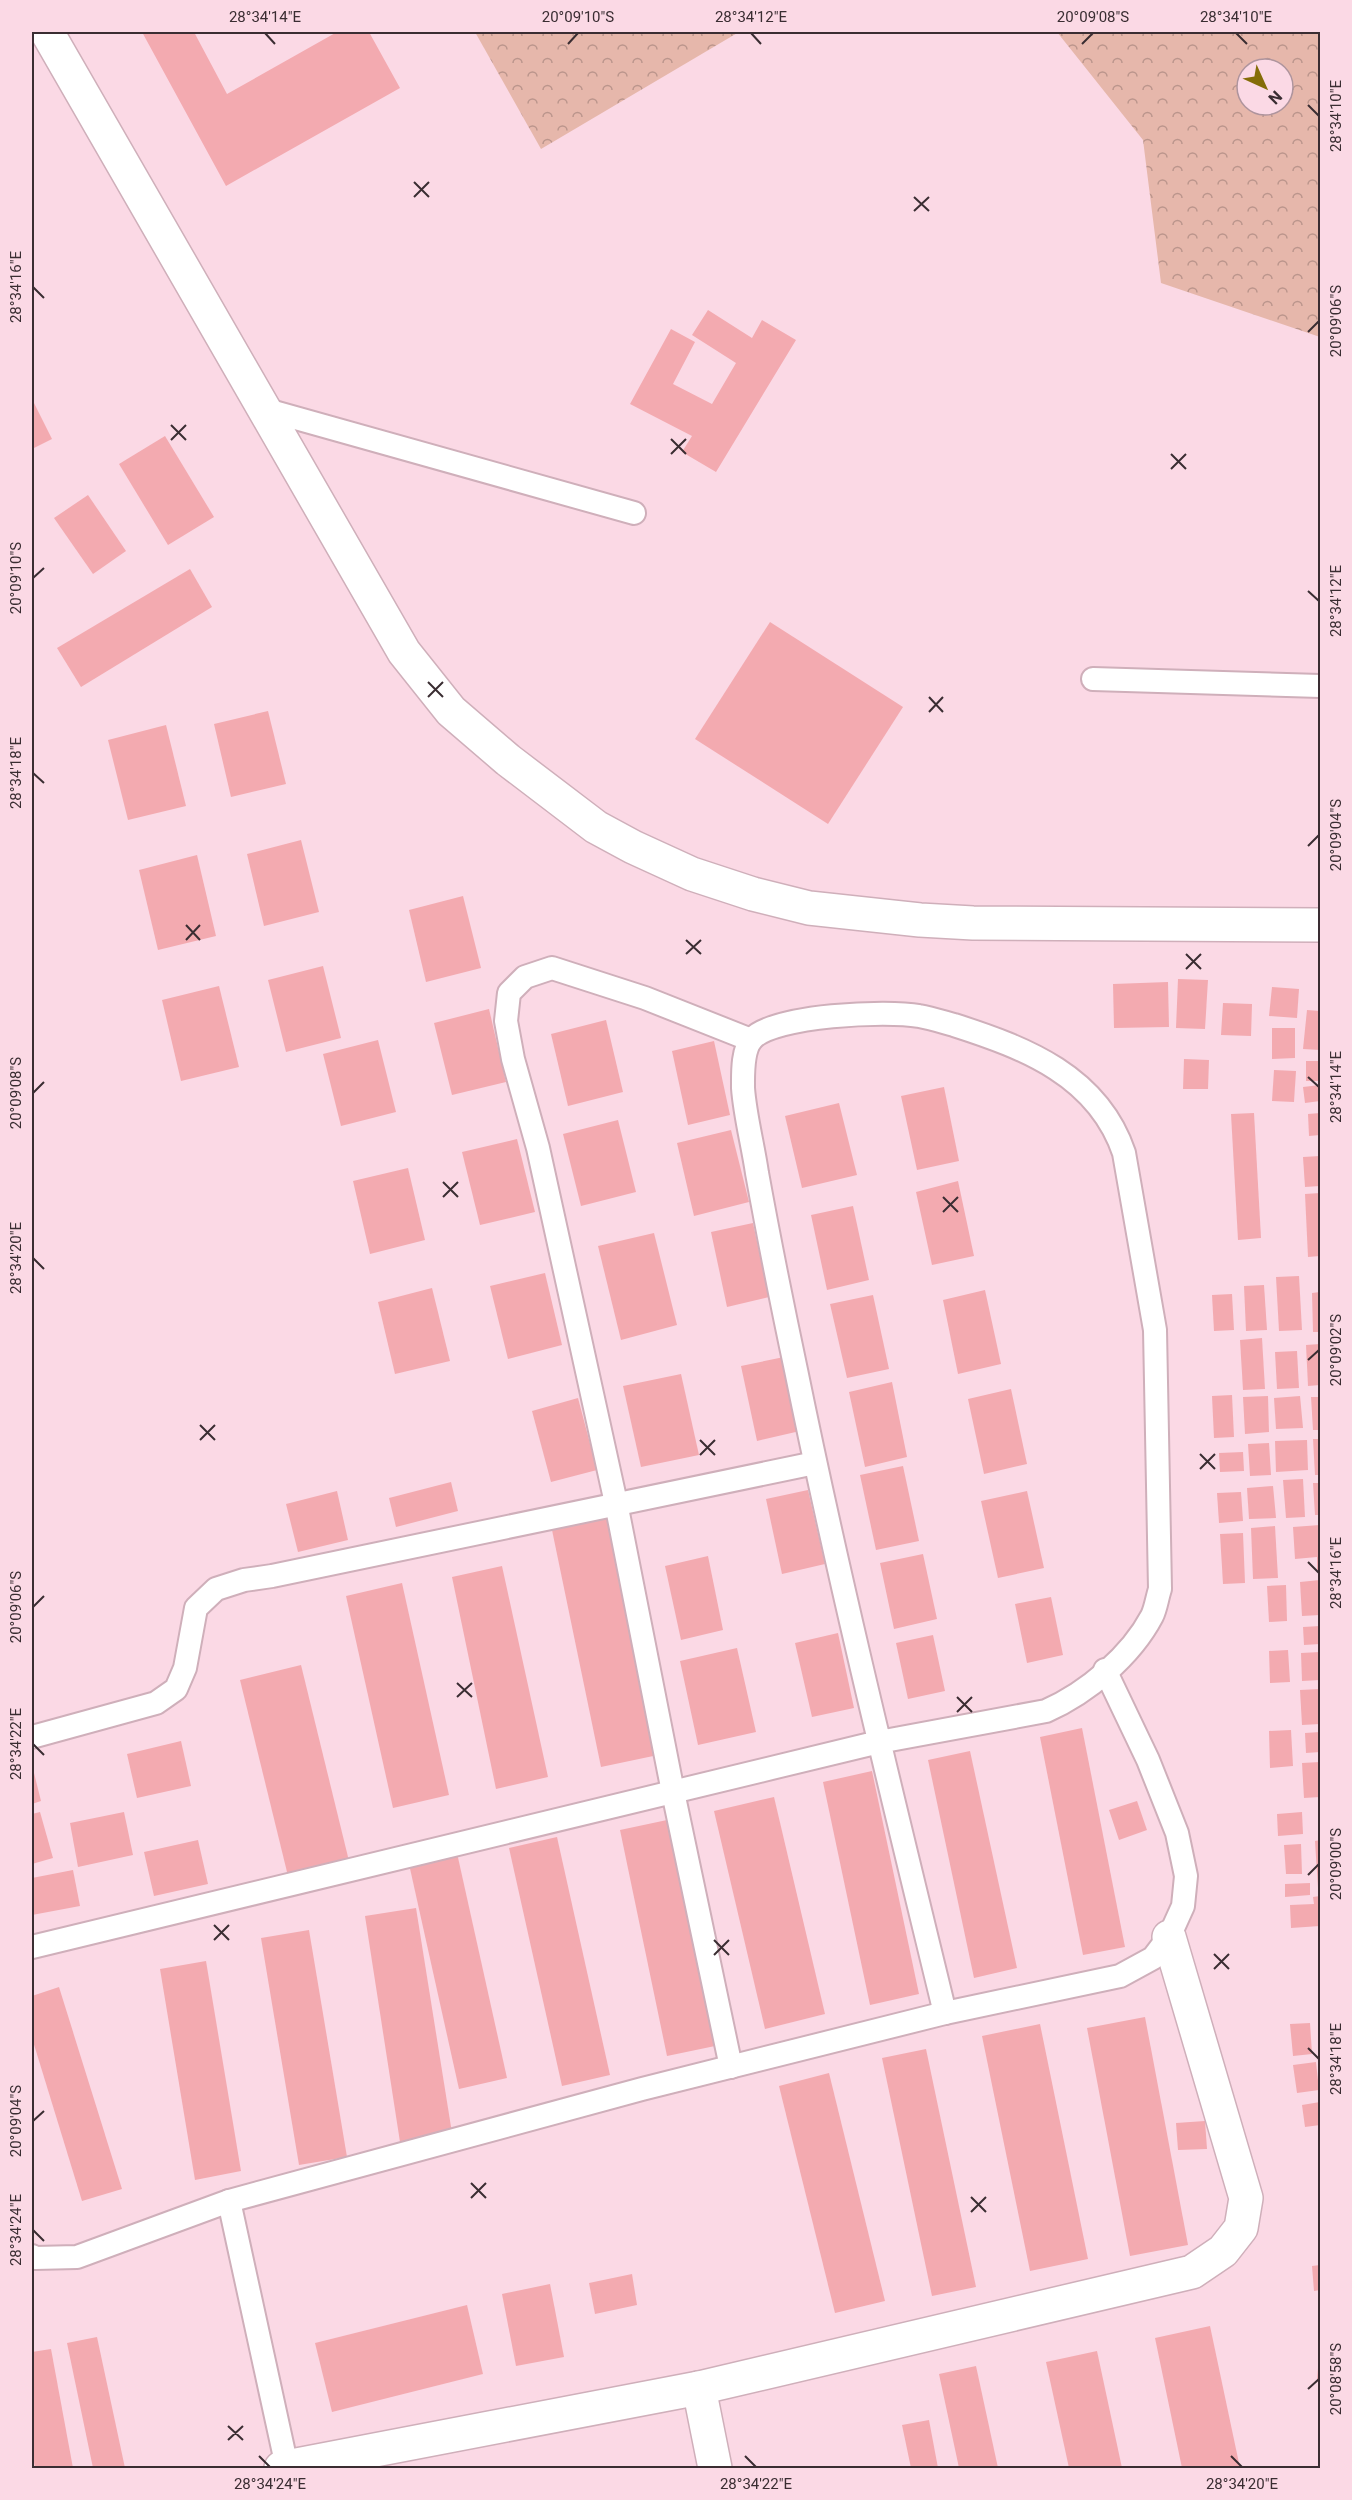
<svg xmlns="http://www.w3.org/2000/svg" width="1352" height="2500" font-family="Roboto,sans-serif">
<defs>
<pattern id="forest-crowns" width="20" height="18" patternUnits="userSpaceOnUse" patternTransform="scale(1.5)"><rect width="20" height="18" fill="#e6b7ab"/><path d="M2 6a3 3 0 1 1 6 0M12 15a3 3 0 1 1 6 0" fill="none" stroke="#bb958c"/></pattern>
</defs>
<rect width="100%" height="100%" fill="#fbd9e5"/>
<!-- forest -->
<g fill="url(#forest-crowns)" fill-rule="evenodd">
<path d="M475,32h264l-198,117z"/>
<path d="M1057,32h263v305l-159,-54 -18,-143zM1247,69h36v36h-36z"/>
</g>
<!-- building -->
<g fill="#f3aab0">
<path d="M142,32h52l33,62 110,-62h32l31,56 -174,98z"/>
<path d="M708,310l44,28 10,-18 34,20 -80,132 -34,-20 10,-16 -62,-32 41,-75 24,13 -22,42 39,20 24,-41 -44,-28z"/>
<path d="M32,399l20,40 -20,10z"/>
<path d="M165,436l49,81 -46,28 -49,-81z"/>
<path d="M88,495l38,56 -33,23 -39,-56z"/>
<path d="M190,569l22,38 -131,80 -24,-39z"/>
<path d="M770,622l133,85 -75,117 -133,-85z"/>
<path d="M268,711l18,73 -55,13 -17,-73z"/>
<path d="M166,725l20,81 -58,14 -20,-80z"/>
<path d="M301,840l18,72 -55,14 -17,-72z"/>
<path d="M197,855l19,81 -58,14 -19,-80z"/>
<path d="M463,896l18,72 -55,14 -17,-72z"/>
<path d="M323,966l18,72 -55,14 -18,-72z"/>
<path d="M1178,979l30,1 -3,49 -29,-1z"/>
<path d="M1168,982l1,45 -55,1 -1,-44z"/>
<path d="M219,986l20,81 -58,14 -19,-81z"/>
<path d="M1272,987l27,2 -2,29 -28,-2z"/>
<path d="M1223,1003l29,1 -1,32 -30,-1z"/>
<path d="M489,1009l17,73 -54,13 -18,-72z"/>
<path d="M1307,1010l13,1v39l-17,-1z"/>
<path d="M606,1020l17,72 -55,14 -17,-72z"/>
<path d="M1272,1028h23v30l-23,1z"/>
<path d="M378,1040l18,72 -55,14 -18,-72z"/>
<path d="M714,1041l16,74 -42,10 -16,-74z"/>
<path d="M1184,1059l25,1 -1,29h-25z"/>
<rect x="1306" y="1061" width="14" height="20"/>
<path d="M1274,1070l22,1 -2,31 -22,-1z"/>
<path d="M1320,1085v16l-15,2 -2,-16z"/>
<path d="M944,1087l15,74 -42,9 -16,-74z"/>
<path d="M839,1103l18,72 -55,13 -17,-72z"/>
<path d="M1254,1113l7,125 -23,2 -7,-126z"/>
<path d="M1320,1113v22l-11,1 -1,-22z"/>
<path d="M618,1120l18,72 -55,14 -18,-72z"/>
<path d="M731,1130l18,72 -55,14 -17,-73z"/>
<path d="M517,1139l18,73 -55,13 -18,-73z"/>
<path d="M1320,1156v30l-15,1 -2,-30z"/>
<path d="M408,1168l17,72 -55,14 -17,-73z"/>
<path d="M958,1181l16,75 -42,9 -16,-73z"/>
<path d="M1320,1193v63l-12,1 -3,-63z"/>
<path d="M853,1206l16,74 -42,10 -16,-75z"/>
<path d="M753,1223l16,74 -42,10 -16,-75z"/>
<path d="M654,1233l23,92 -56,15 -23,-94z"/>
<path d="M545,1273l17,72 -54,14 -18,-73z"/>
<path d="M1299,1276l3,54 -23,1 -3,-54z"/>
<path d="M1264,1285l3,45 -21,1 -2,-45z"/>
<path d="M432,1288l18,73 -55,13 -17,-72z"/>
<path d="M985,1290l16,74 -43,10 -15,-74z"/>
<path d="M1320,1292v40h-7l-1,-39z"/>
<path d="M1232,1294l2,36 -20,1 -2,-36z"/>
<path d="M873,1295l16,74 -42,9 -17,-74z"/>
<path d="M1262,1338l3,51 -22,1 -3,-50z"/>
<path d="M1320,1344v41l-12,1 -2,-41z"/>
<path d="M1297,1351l2,37 -22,1 -2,-37z"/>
<path d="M784,1357l16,74 -43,10 -16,-75z"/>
<path d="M681,1374l18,81 -58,12 -18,-81z"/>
<path d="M892,1382l15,75 -42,10 -16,-75z"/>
<path d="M1011,1389l16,75 -43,10 -16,-75z"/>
<path d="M1232,1395l2,42 -20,1 -2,-42z"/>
<path d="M1268,1396l1,36 -24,2 -2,-37z"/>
<path d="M1300,1396l3,32 -27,1 -2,-31z"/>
<path d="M1311,1397h9v33h-7z"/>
<path d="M578,1398l19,72 -46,12 -19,-71z"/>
<path d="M1313,1439h7v36h-5z"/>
<path d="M1307,1440l1,30 -32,2 -1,-31z"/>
<path d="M1269,1443l2,32 -21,1 -2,-32z"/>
<path d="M1243,1452l1,19 -24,1 -1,-19z"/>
<path d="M903,1466l16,75 -43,9 -16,-75z"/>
<path d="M1303,1479l2,38 -19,1 -3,-38z"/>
<path d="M451,1482l7,29 -62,16 -7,-29z"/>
<path d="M1313,1483h7v32h-5z"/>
<path d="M1273,1486l3,32 -27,1 -2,-31z"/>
<path d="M808,1490l17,74 -43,10 -16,-75z"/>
<path d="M337,1491l11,49 -50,12 -12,-48z"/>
<path d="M1027,1491l17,77 -46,10 -17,-77z"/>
<path d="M1241,1492l2,29 -24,2 -2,-30z"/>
<path d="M608,1518l50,237 -57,12 -49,-237z"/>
<path d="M1320,1525v45h-3v-13l-22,2 -2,-32z"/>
<path d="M1275,1526l3,52 -25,1 -2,-51z"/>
<path d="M1243,1533l2,50 -22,1 -3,-50z"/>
<path d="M923,1554l14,65 -43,10 -14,-66z"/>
<path d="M708,1556l15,74 -42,10 -16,-74z"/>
<path d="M502,1566l46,211 -52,12 -44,-212z"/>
<path d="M1320,1580v35l-18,1 -2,-34z"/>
<path d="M402,1583l47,212 -56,13 -47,-212z"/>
<path d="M1286,1585l1,36 -18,1 -2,-36z"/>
<path d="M1051,1597l12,58 -36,8 -12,-59z"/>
<path d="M1320,1626v18l-16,1 -1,-18z"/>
<path d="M838,1633l16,75 -42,9 -17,-74z"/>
<path d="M933,1635l12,56 -37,8 -12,-56z"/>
<path d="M737,1648l19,84 -58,13 -18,-84z"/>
<path d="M1288,1650l2,32 -20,1 -1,-32z"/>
<path d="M1320,1652v28l-18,1 -1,-28z"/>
<path d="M301,1665l48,196 -61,15 -48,-196z"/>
<path d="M1320,1689v35l-18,1 -2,-35z"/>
<path d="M1082,1728l43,219 -42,8 -43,-218z"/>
<path d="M1291,1730l2,36 -23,2 -1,-37z"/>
<path d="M1320,1732v20l-14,1 -1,-20z"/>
<path d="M181,1741l10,45 -54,12 -10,-44z"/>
<path d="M970,1751l47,217 -43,10 -46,-218z"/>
<path d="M1320,1762v35l-16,1 -2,-35z"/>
<path d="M32,1765l9,36 -9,3z"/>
<path d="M872,1771l47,223 -49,11 -47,-223z"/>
<path d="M774,1797l51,217 -60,15 -51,-218z"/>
<path d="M1137,1801l10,29 -28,10 -10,-30z"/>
<path d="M40,1812l13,46 -21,6v-50z"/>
<path d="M124,1812l9,43 -55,12 -8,-44z"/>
<path d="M1302,1812l1,22 -25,2 -1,-22z"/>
<path d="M667,1820l48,226 -48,10 -47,-226z"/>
<path d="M557,1837l53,238 -48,11 -53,-238z"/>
<path d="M198,1840l10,44 -54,12 -10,-44z"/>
<path d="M1320,1840v48h-2l-3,-47z"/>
<path d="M1301,1844l1,30h-16l-2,-29z"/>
<path d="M457,1853l50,225 -48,11 -50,-225z"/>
<path d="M73,1870l7,36 -48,9v-37z"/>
<path d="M1310,1883v12l-25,2v-13z"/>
<path d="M1320,1896v30l-29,2 -1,-23 24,-1 -1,-7z"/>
<path d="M416,1908l36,225 -52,9 -35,-226z"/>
<path d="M309,1930l38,227 -48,8 -38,-227z"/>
<path d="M206,1961l35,210 -46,9 -35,-211z"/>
<path d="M59,1987l63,202 -40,12 -50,-163v-42z"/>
<path d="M1145,2017l43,228 -58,11 -43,-228z"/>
<path d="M1310,2023l2,31 -19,2 -3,-32z"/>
<path d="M1040,2024l48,235 -58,12 -48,-235z"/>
<path d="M926,2049l50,238 -44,9 -50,-238z"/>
<path d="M1316,2062l3,28 -22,3 -4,-28z"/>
<path d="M829,2073l56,228 -50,12 -56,-227z"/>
<path d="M1320,2102v23l-15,2 -3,-22z"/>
<path d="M1205,2121l2,28 -29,1 -2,-27z"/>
<path d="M1320,2265v25l-6,1 -2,-25z"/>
<path d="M632,2274l5,31 -42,9 -6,-31z"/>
<path d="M550,2284l14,73 -48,9 -14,-72z"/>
<path d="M467,2305l16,69 -151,38 -17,-69z"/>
<path d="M1210,2326l30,142h-58l-27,-130z"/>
<path d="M97,2337l28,131h-32l-26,-125z"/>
<path d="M51,2349l22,119h-38l-3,-17v-99z"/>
<path d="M1097,2351l25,117h-53l-23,-106z"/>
<path d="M1319,2355h1v26h-3z"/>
<path d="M976,2366l22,102h-39l-20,-94z"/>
<path d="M929,2420l9,48h-27l-9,-43z"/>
</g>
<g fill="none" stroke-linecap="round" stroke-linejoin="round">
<!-- service casing -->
<g stroke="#cfafba" stroke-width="26">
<g id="service">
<path d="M267,410l367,103"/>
<path d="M1093,679l227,7"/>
<path d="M32,1737l124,-34 20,-14 9,-21 11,-60 20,-19 28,-9 28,-4 543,-113"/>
<path d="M32,1947l847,-205 167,-31c41,-18 85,-55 106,-95 4,-8 5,-18 8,-27l-5,-259 -31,-177c-26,-77 -98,-105 -170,-128 -11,-3 -23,-7 -35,-9 -31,-6 -145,-1 -167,23 -10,11 -9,35 -9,49 2,28 10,57 14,85 12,66 25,131 39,197 44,216 97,429 149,643"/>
<path d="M731,2067l-58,-275 -57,-289 -78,-355 -25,-89 -7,-38 3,-28 16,-16 27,-9 93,30 106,42"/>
<path d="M229,2201l58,266"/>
<path d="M32,2256l3,2 42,-1 152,-56 413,-112 303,-76 175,-37 33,-18 16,-21 14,-31 3,-30 -9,-43 -29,-73 -43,-90"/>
</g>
</g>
<!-- minor casing -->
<g stroke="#cfafba" stroke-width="36">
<g id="minor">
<path d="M47,32l357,620 47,59 57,49 88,67 37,20 59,27 61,20 56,14 111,12 53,3 347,2"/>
<path d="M699,2388l16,80"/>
<path d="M281,2468l418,-80 493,-116 31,-21 18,-23 5,-30 -77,-261"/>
</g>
</g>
<!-- service -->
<use href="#service" stroke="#fff" stroke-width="22"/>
<!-- minor -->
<use href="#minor" stroke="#fff" stroke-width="33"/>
</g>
<!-- ticks -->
<path fill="none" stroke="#3a2d32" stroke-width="2" d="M265,33l10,11M751,33l10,11M1236,33l11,11M568,44l10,-11M1082,44l11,-11M1308,105l11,11M414,182l15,15M414,197l15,-15M914,197l15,14M914,211l15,-14M33,287l11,11M1308,332l11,-11M171,425l15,15M671,439l15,15M171,440l15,-15M671,454l15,-15M1171,454l15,15M1171,469l15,-15M33,578l11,-10M1308,591l11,10M428,682l15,15M428,697l15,-15M929,697l14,15M929,712l14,-15M33,773l11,10M1308,846l11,-11M186,925l14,15M186,940l14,-15M686,940l15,14M686,954l15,-14M1186,954l15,15M1186,969l15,-15M1308,1077l11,10M33,1093l11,-11M443,1182l15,15M443,1197l15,-15M943,1197l15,15M943,1212l15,-15M33,1258l11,11M1308,1360l11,-10M200,1425l15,15M200,1440l15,-15M700,1440l15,15M1200,1454l15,15M700,1455l15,-15M1200,1469l15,-15M1308,1562l11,11M33,1607l11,-11M457,1683l15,14M457,1697l15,-14M957,1697l15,15M957,1712l15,-15M33,1744l11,11M1308,1875l11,-11M214,1925l15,15M214,1940l15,-15M714,1940l15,15M1214,1954l15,15M714,1955l15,-15M1214,1969l15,-15M1308,2048l11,11M33,2121l11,-10M471,2183l15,15M971,2197l15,15M471,2198l15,-15M971,2212l15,-15M33,2230l11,11M1308,2389l11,-10M228,2426l15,14M228,2440l15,-14M259,2456l11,11M745,2456l11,11M1231,2456l11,11"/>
<!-- border -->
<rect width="1352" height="2500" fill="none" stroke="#fbd9e5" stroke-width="66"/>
<!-- north arrow -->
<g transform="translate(1265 87) rotate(135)"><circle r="28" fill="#fbd9e5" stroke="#ae949d" stroke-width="1.5"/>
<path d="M0-4.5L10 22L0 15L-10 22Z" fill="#846c07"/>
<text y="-9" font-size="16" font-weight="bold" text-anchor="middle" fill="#3a2d32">N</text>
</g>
<rect x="33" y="33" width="1286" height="2434" fill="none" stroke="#3a2d32" stroke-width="2"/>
<g font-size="15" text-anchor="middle" fill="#3a2d32">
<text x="265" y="22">28°34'14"E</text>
<text x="578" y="22">20°09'10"S</text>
<text x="751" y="22">28°34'12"E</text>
<text x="1093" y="22">20°09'08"S</text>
<text x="1236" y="22">28°34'10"E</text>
<text transform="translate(1336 116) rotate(-90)" y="5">28°34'10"E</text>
<text transform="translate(16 287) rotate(-90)" y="5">28°34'16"E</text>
<text transform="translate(1336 321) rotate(-90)" y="5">20°09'06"S</text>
<text transform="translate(16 578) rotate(-90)" y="5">20°09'10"S</text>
<text transform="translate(1336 601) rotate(-90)" y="5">28°34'12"E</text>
<text transform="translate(16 773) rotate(-90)" y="5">28°34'18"E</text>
<text transform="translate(1336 835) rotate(-90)" y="5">20°09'04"S</text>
<text transform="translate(1336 1087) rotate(-90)" y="5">28°34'14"E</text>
<text transform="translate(16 1093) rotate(-90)" y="5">20°09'08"S</text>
<text transform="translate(16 1258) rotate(-90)" y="5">28°34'20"E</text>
<text transform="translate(1336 1350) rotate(-90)" y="5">20°09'02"S</text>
<text transform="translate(1336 1573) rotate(-90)" y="5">28°34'16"E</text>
<text transform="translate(16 1607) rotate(-90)" y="5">20°09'06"S</text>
<text transform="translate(16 1744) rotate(-90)" y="5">28°34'22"E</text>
<text transform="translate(1336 1864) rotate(-90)" y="5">20°09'00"S</text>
<text transform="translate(1336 2059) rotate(-90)" y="5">28°34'18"E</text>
<text transform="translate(16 2121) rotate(-90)" y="5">20°09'04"S</text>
<text transform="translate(16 2230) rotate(-90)" y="5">28°34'24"E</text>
<text transform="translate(1336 2379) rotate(-90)" y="5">20°08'58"S</text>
<text x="270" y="2489">28°34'24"E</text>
<text x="756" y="2489">28°34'22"E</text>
<text x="1242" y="2489">28°34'20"E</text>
</g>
</svg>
